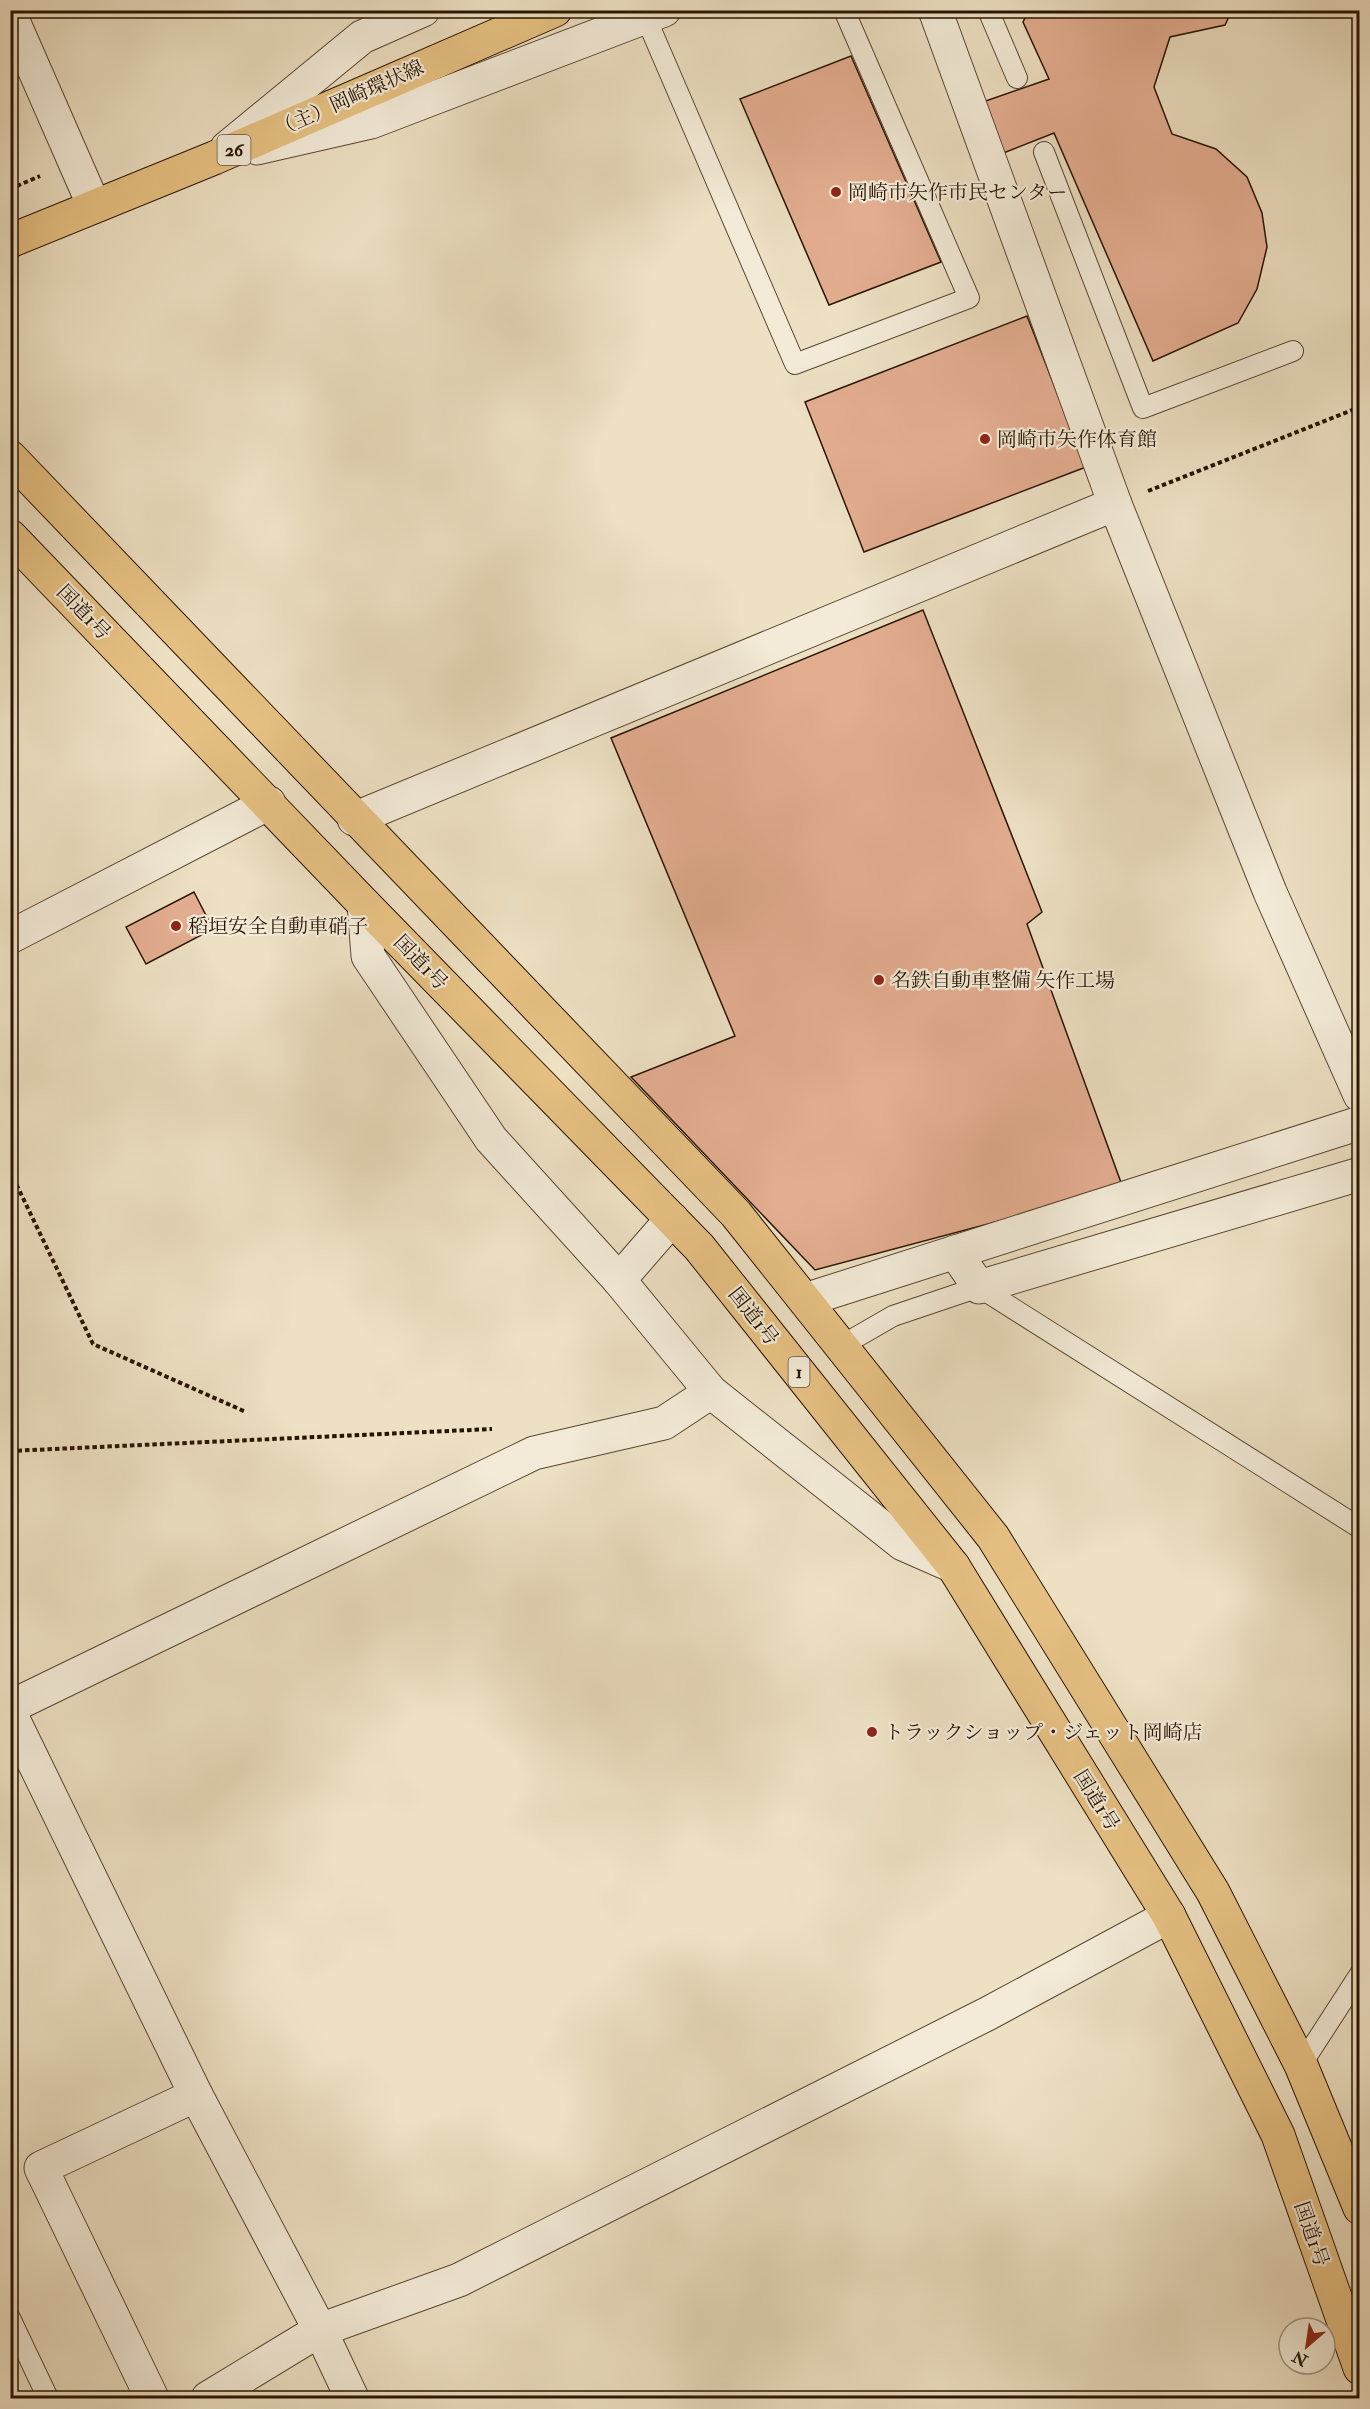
<svg xmlns="http://www.w3.org/2000/svg" width="1370" height="2409" font-family="'IM FELL Double Pica','Noto Serif JP',serif">
<rect width="100%" height="100%" fill="#ede0c3"/>
<filter id="stains"><feTurbulence type="fractalNoise" baseFrequency=".00333" numOctaves="4"/><feColorMatrix values="0 0 0 0 .2 0 0 0 0 .09 0 0 0 0 .02 0 0 0 .5 -.17"/></filter>
<radialGradient id="worn" r=".72"><stop offset=".6" stop-color="#630" stop-opacity="0"/><stop offset="1" stop-color="#630" stop-opacity=".3"/></radialGradient>
<!-- building -->
<g fill="#e3ad90" stroke="#291402" stroke-width="1.5">
<path d="M1029,10h203l-7,15 -55,12 -16,50 18,47 44,15 31,28 15,36 5,34 -10,42 -19,34 -85,38 -99,-228 -53,21 -21,-51 69,-24 -26,-57z"/>
<path d="M851,56l90,206 -112,43 -89,-206z"/>
<path d="M1027,316l59,151 -222,85 -59,-150z"/>
<path d="M923,610l119,302 -15,12 96,264 -308,82 -184,-193 104,-41 -124,-298z"/>
<path d="M194,892l19,37 -67,35 -20,-37z"/>
</g>
<g fill="none" stroke-linecap="round" stroke-linejoin="round">
<!-- service casing -->
<g stroke="#5a4732" stroke-width="22">
<g id="service">
<path d="M988,10l29,68"/>
<path d="M646,18l149,346 174,-66 -125,-288"/>
<path d="M1044,152l99,256 150,-57"/>
<path d="M841,1346l52,-30 86,-29 381,241"/>
<path d="M1301,2065l59,-91"/>
<path d="M10,2318l38,80"/>
</g>
</g>
<!-- minor casing -->
<g stroke="#5a4732" stroke-width="35">
<g id="minor">
<path d="M935,10l180,494 155,388 90,203"/>
<path d="M10,14l84,192"/>
<path d="M227,148l135,-111 61,-27"/>
<path d="M257,148l114,-26 293,-112"/>
<path d="M354,819l761,-315"/>
<path d="M364,904l4,52 123,183 128,141 92,112 192,152 50,22"/>
<path d="M10,937l259,-134"/>
<path d="M955,1252l24,35 381,-113"/>
<path d="M619,1280l53,-61"/>
<path d="M805,1300l555,-177"/>
<path d="M10,1707l524,-254 130,-30 47,-31"/>
<path d="M10,1713l186,382 124,235 32,68"/>
<path d="M152,2398l-111,-230 155,-73"/>
<path d="M208,2398l112,-68 139,-50 528,-266 182,-98"/>
</g>
</g>
<!-- primary casing -->
<g stroke="#291402" stroke-width="35">
<path id="primary" d="M10,241l204,-83 341,-148"/>
</g>
<!-- trunk casing -->
<g stroke="#291402" stroke-width="35">
<g id="trunk">
<path d="M10,457l726,757 257,323 220,355 88,173 59,143"/>
<path d="M10,536l354,368 335,343 254,319 216,350 109,219 82,233"/>
</g>
</g>
<!-- path -->
<g stroke="#291402" stroke-width="4" stroke-dasharray="4.5 3" stroke-linecap="butt">
<path d="M10,189l30,-13"/>
<path d="M1148,491l212,-84"/>
<path d="M10,1171l83,173 153,68"/>
<path d="M10,1451l482,-22"/>
</g>
<!-- service -->
<use href="#service" stroke="#f3ebd8" stroke-width="20"/>
<!-- minor -->
<use href="#minor" stroke="#f3ebd8" stroke-width="33"/>
<!-- primary -->
<use href="#primary" stroke="#e6c082" stroke-width="33"/>
<!-- trunk -->
<use href="#trunk" stroke="#e6c082" stroke-width="33"/>
</g>
<!-- markers -->
<g fill="#8f2418" stroke="#f3ebd8" stroke-width="2">
<circle cx="836" cy="192" r="6"/>
<circle cx="985" cy="439" r="6"/>
<circle cx="176" cy="926" r="6"/>
<circle cx="879" cy="980" r="6"/>
<circle cx="872" cy="1732" r="6"/>
</g>
<g text-anchor="middle" stroke-width="4.5" stroke-linejoin="round" paint-order="stroke">
<!-- shield labels -->
<g fill="#f3ebd8" stroke="#665442" stroke-width="1.5">
<rect x="217.5" y="135" width="33" height="30" rx="4.5"/>
<rect x="788.5" y="1357" width="21" height="30" rx="4.5"/>
</g>
<g font-size="18" font-weight="bold" fill="#291402">
<text x="234" y="156">26</text>
<text x="799" y="1378">1</text>
</g>
<!-- street labels -->
<g font-size="20" fill="#291402" stroke="#f3ebd8">
<text transform="translate(349 98) rotate(-24)" y="7">（主）岡崎環状線</text>
<text transform="translate(84 612) rotate(46)" y="7">国道1号</text>
<text transform="translate(421 962) rotate(46)" y="7">国道1号</text>
<text transform="translate(754 1316) rotate(52)" y="7">国道1号</text>
<text transform="translate(1097 1800) rotate(58)" y="7">国道1号</text>
<text transform="translate(1312 2234) rotate(71)" y="7">国道1号</text>
</g>
<!-- poi labels -->
<g font-size="20" fill="#291402" stroke="#f3ebd8" text-anchor="start">
<text x="848" y="199">岡崎市矢作市民センター</text>
<text x="997" y="446">岡崎市矢作体育館</text>
<text x="188" y="933">稻垣安全自動車硝子</text>
<text x="891" y="987">名鉄自動車整備 矢作工場</text>
<text x="884" y="1739">トラックショップ・ジェット岡崎店</text>
</g>
</g>
<!-- margin -->
<rect width="1370" height="2409" fill="none" stroke="#ede0c3" stroke-width="36"/>
<rect x="12" y="12" width="1346" height="2385" fill="none" stroke="#291402" stroke-width="3"/>
<rect x="18" y="18" width="1334" height="2373" fill="none" stroke="#291402" stroke-width="1.5"/>
<!-- north arrow -->
<g transform="translate(1307 2346) rotate(209)"><circle r="28" fill="#f3ebd8" stroke="#a29582" stroke-width="1.5"/>
<path d="M0-4.5L10 22L0 15L-10 22Z" fill="#8f2418"/>
<text y="-9" font-size="16" font-weight="bold" text-anchor="middle" fill="#291402">N</text>
</g>
<rect width="100%" height="100%" filter="url(#stains)"/>
<rect width="100%" height="100%" fill="url(#worn)"/>
</svg>
